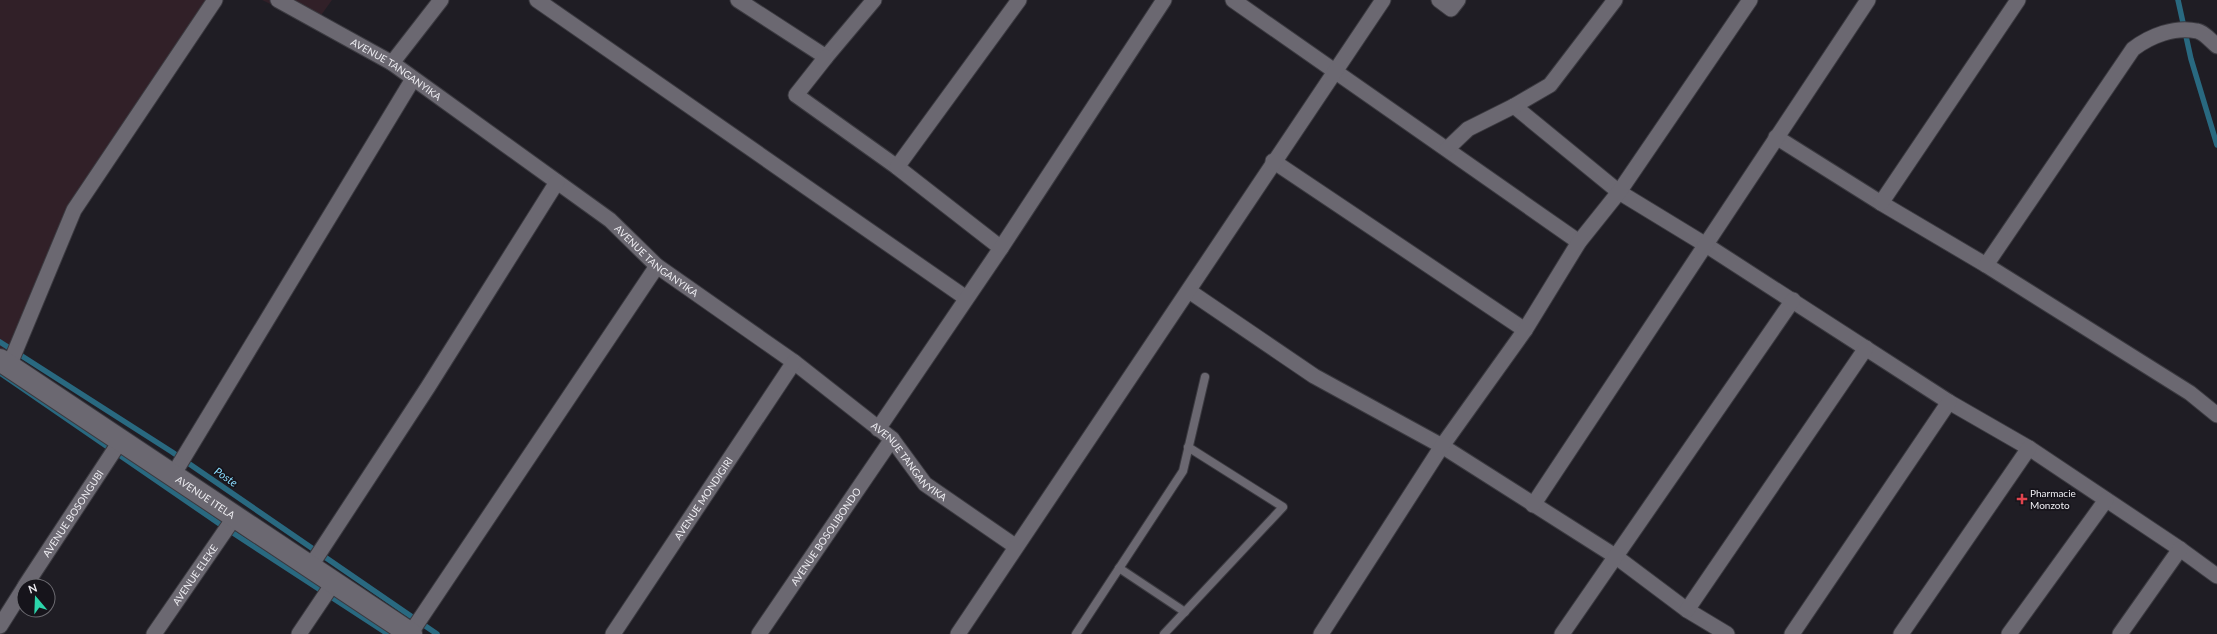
<svg xmlns="http://www.w3.org/2000/svg" width="2217" height="634" font-family="Lato,sans-serif">
<rect width="100%" height="100%" fill="#1f1d24"/>
<!-- commercial -->
<g fill="#312028">
<path d="M0,0h218l-142,213 -76,164z"/>
<path d="M262,0h70l-18,25z"/>
</g>
<g fill="none" stroke-linecap="round" stroke-linejoin="round">
<!-- stream -->
<g stroke="#296980" stroke-width="5.5">
<path d="M2178,0l13,59 26,86"/>
<path d="M0,342l172,110 265,182"/>
<path d="M0,373l227,156 161,105"/>
</g>
<!-- lane casing -->
<g stroke="#3b3a40" stroke-width="10">
<g id="lane">
<path d="M1119,568l66,44"/>
<path d="M1076,634l107,-163 22,-94"/>
<path d="M1164,634l119,-127 -95,-60"/>
</g>
</g>
<!-- street casing -->
<g stroke="#3b3a40" stroke-width="17">
<g id="street">
<path id="s1" d="M278,0l114,63 218,157 47,46 137,96 98,77 33,45 90,62"/>
<path d="M537,0l429,298"/>
<path d="M738,0l88,57 48,-57"/>
<path d="M1233,0l346,242"/>
<path d="M1439,0l12,9 7,-9"/>
<path d="M826,57l-30,38 101,72 104,81"/>
<path d="M392,63l49,-63"/>
<path d="M1514,106l105,86 87,53 243,157 80,46 151,101 37,27"/>
<path d="M1776,137l105,66 105,62 204,128 27,22"/>
<path d="M1447,149l21,-20 46,-23 36,-21 65,-85"/>
<path d="M1273,161l252,169"/>
<path d="M897,167l122,-167"/>
<path d="M1881,203l137,-203"/>
<path d="M1986,265l147,-216c17,-13 42,-23 64,-18 7,1 15,11 20,15"/>
<path d="M1189,291l125,85 128,70 173,110 72,54 40,24"/>
<path d="M9,366l65,-156 141,-210"/>
<path d="M878,429l123,-181 163,-248"/>
<path d="M173,475l240,-396"/>
<path d="M1533,505l335,-505"/>
<path d="M310,567l118,-180 129,-205"/>
<path id="s2" d="M25,586l96,-146"/>
<path d="M1687,610l179,-262"/>
<path d="M0,626l24,-38"/>
<path id="s3" d="M154,634l82,-119"/>
<path d="M299,634l35,-52"/>
<path d="M410,634l247,-368"/>
<path id="s4" d="M613,634l181,-272"/>
<path id="s5" d="M759,634l133,-195"/>
<path d="M958,634l425,-634"/>
<path d="M1321,634l121,-188 83,-116 54,-88 40,-50 131,-192"/>
<path d="M1562,634l231,-334"/>
<path d="M1792,634l157,-232"/>
<path d="M1901,634l128,-186"/>
<path d="M2009,634l97,-134"/>
<path d="M2120,634l60,-85"/>
</g>
</g>
<!-- secondary casing -->
<g stroke="#3b3a40" stroke-width="24">
<g id="secondary">
<path id="s6" d="M0,360l411,274"/>
</g>
</g>
<!-- lane -->
<use href="#lane" stroke="#6b6871" stroke-width="8"/>
<!-- street -->
<use href="#street" stroke="#6b6871" stroke-width="15"/>
<!-- secondary -->
<use href="#secondary" stroke="#6b6871" stroke-width="22"/>
</g>
<!-- markers -->
<path fill="#e0444e" stroke="#16141b" stroke-width="1.5" d="M2020 493h4v4h4v4h-4v4h-4v-4h-4v-4h4z"/>
<g text-anchor="middle" stroke-width="3.5" stroke-linejoin="round" paint-order="stroke">
<!-- street labels -->
<g font-size="10" fill="#eeedf2" stroke="#16141b">
<text dy="4" stroke="none"><textPath href="#s1" startOffset="137">AVENUE TANGANYIKA</textPath></text>
<text dy="4" stroke="none"><textPath href="#s1" startOffset="461">AVENUE TANGANYIKA</textPath></text>
<text dy="4" stroke="none"><textPath href="#s1" startOffset="785">AVENUE TANGANYIKA</textPath></text>
<text dy="4" stroke="none"><textPath href="#s6" startOffset="247">AVENUE ITELA</textPath></text>
<text dy="4" stroke="none"><textPath href="#s4" startOffset="163">AVENUE MONDIGIRI</textPath></text>
<text dy="4" stroke="none"><textPath href="#s2" startOffset="87">AVENUE BOSONGUBI</textPath></text>
<text dy="4" stroke="none"><textPath href="#s5" startOffset="118">AVENUE BOSOLIBONDO</textPath></text>
<text dy="4" stroke="none"><textPath href="#s3" startOffset="72">AVENUE ELEKE</textPath></text>
</g>
<!-- poi labels -->
<g font-size="10" fill="#eeedf2" stroke="#16141b" text-anchor="start">
<text x="2030" y="497">Pharmacie<tspan x="2030" dy="12">Monzoto</tspan></text>
</g>
<!-- water labels -->
<g font-size="11" font-style="italic" fill="#8bddff" stroke="#16141b">
<text transform="translate(226 477) rotate(34)" y="4">Poste</text>
</g>
</g>
<!-- north arrow -->
<g transform="translate(36 598) rotate(341)"><circle r="19" fill="#16141b" stroke="#6c6b71"/>
<path d="M0-3L7 15L0 10L-7 15Z" fill="#2cd5ab"/>
<text y="-6" font-size="11" font-weight="bold" text-anchor="middle" fill="#eeedf2">N</text>
</g>
</svg>
